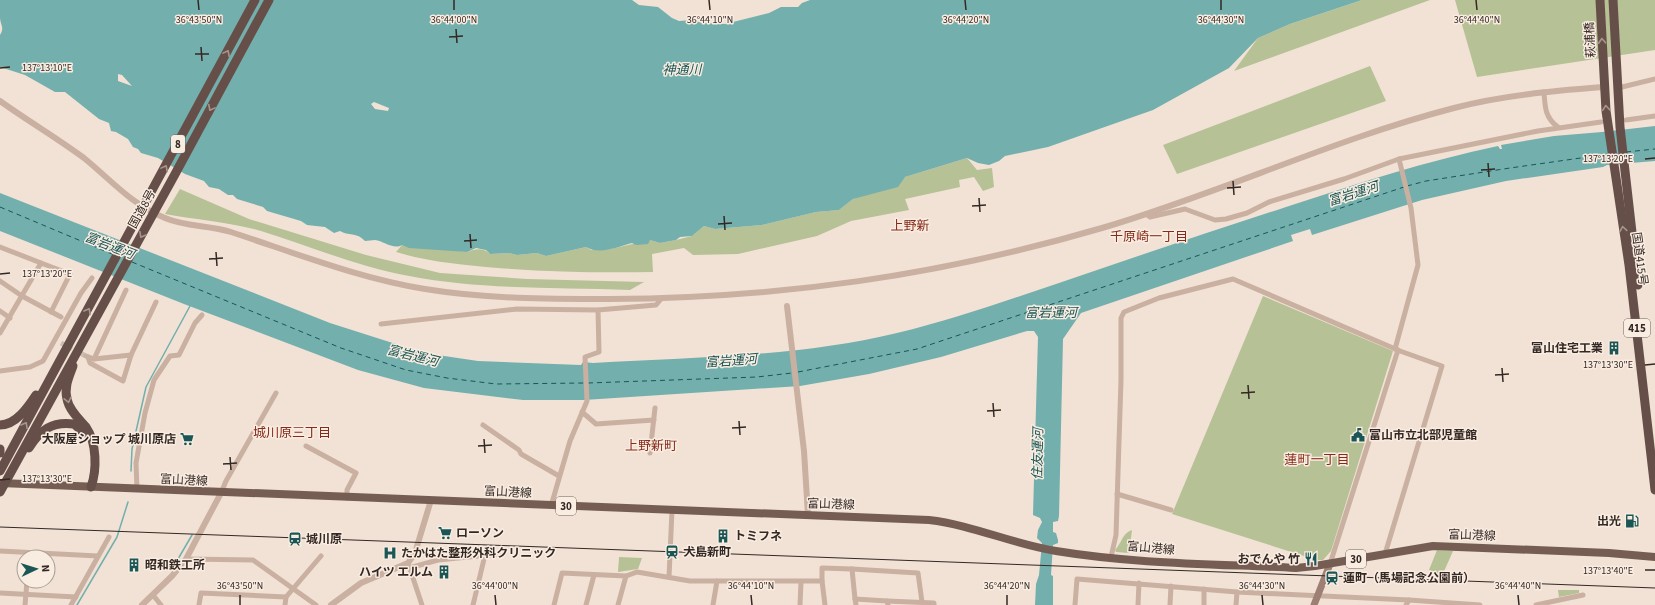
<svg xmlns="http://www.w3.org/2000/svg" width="1655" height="605" font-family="'Source Sans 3','Noto Sans JP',sans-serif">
<rect width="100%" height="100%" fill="#f1e2d5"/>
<!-- green -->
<g fill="#b6c195">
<path d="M1362,0h68l-196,71 24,-33 32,-14z"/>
<path d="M1455,0h200v50l-178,27z"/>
<path d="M1370,66l16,35 -209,73 -14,-29z"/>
<path d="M967,158l10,12 15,-2 2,19 -11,4 -9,-14 -15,3 1,7 -55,12 4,11 -58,11 -34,15 -79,18 -45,1 -9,-7 -32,6 1,18c-52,1 -103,0 -155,-4 -35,-3 -69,-6 -102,-16l6,-7 65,7c8,-3 16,-5 23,2l19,-1 8,2 20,-2 9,3 40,-9 5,3h15l44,-10 10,3 16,-3 16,-4 12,-10 11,3 47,-4 54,-13 23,-2 14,-11 52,-22z"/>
<path d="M180,189l69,30 117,36 74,18 87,6 117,3 -14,8c-74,-3 -149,0 -221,-14 -51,-9 -99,-30 -148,-45 -31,-9 -64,-11 -96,-17z"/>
<path d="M1263,296l130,55 -62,200 -8,9h-9l-1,-3 -9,-1 -132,-42z"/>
<path d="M1132,530l-3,23 -13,-1 -1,-2c7,-7 7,-17 17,-20z"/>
<path d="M1437,550l16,1 -11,25 -13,-6z"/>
<path d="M619,557l23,1 -4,11 -20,3z"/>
<path d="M1558,590h21v3l-20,4z"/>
</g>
<!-- water -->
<g fill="#73afad" fill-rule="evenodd">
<path d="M0,0h632l7,5 19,2 14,11 7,3 14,-1 9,3 23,1 44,-11 12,-6h17l4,-4 8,-3h552l-72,24 -32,14 -29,30 -76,42 -105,37 -43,9 -6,5 -10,4 -11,-2 -11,-5 -62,19 -7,10 -45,12 -14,11 -23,2 -54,13 -47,4 -11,-3 -12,10 -12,1 -4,3 -16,3 -10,-3 -2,4 -12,1 -4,-2c-14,4 -33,12 -46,4l-40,9 -9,-3 -20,2 -8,-2 -19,1 -4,-4 -10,-2 -9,4 -58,-4 -7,-3c-9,5 -18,-4 -27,-5 -3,0 -7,1 -10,1 -8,-9 -17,-5 -25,-10l-6,2 -9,-6 -18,-2 -6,-4 -34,-10 -4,-4 -26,-8 -4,-4h-5l-9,-6 -10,-2 -5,-6 -19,-7 -27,-16 -17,-5 -3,-4 -5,-2 -5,-8 -12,-7 -5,-1 -2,-8 -10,-4 -34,-27h-10l-30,-17 -25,-8v-32c5,-8 0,-10 0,-18 0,-6 0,-11 0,-17zM118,74l4,1 10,11 -14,-5zM374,102l15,6 -1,3 -13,-2 -4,-5z"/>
<path d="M1655,126v35l-48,4 -4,2 -97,14 -84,19 -110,35 -2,-6 -19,6 2,6 -212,72 -18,26 -4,177 -1,5 -5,1v10l3,1 2,7v3l-5,2 -2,30 2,1v29h-18l1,-21 3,-9 3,-32 -5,-5 1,-8 4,-8 -2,-4 -7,-3 5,-178 -4,-6h-7l-86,26 -72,17 -69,12 -216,14h-61l-99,-12 -66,-18 -174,-66 -184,-73v-38l330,130 94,30 54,8 103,4 2,-3 10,1c102,-6 205,-6 304,-30 55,-13 108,-32 162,-50 75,-26 151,-51 227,-76 70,-23 140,-46 212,-61l2,3h2l-1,-4 53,-9 48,-4z"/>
</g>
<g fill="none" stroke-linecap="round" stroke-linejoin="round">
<!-- stream -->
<g stroke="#73afad" stroke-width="1.5">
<path d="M131,471l1,-22 14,-62 44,-81"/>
<path d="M178,559l14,-24"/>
<path d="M77,605l40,-68 11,-35"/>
</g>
<!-- ferry -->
<g stroke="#195655" stroke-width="1" stroke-dasharray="5 4" stroke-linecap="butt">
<path d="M1626,152l29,-3"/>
<path d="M1407,186l19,-5 84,-13 99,-14"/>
<path d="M0,207l112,47"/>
<path d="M132,262l209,86 65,22 41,8 49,6 89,-1"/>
<path d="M798,372l119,-23 487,-162"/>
<path d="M588,383l169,-6 35,-4"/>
</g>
<!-- minor-tunnel -->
<path stroke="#cbbdb2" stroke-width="5" stroke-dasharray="5 2.5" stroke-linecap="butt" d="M61,343l25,13"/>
<!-- minor -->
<g stroke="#cab0a1" stroke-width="5">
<path d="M1618,88l37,-9"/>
<path d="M1544,92c1,15 1,26 14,35"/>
<path d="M1626,120l29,-4"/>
<path d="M1146,214l4,3 35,-8 30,11 11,-1 21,-6 22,-11 75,-23 55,-20 139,-28 63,-9"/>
<path d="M0,247l41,16"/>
<path d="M0,281l22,15 39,21"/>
<path d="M0,311l10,7"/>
<path d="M381,324l136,-15 81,1"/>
<path d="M0,333l41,-70 29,11 -19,38"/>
<path d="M1395,349l23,-84 -7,-57 -12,-49"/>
<path d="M86,356l8,3 37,-4 25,-53"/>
<path d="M88,357l2,6 33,18 8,-26"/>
<path d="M94,359l32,-69"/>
<path d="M0,371l30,-4 13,-6 38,-68 11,-15"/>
<path d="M582,412l14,12 58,-4"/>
<path d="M483,425l36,25 2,4 38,22"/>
<path d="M306,446l50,27 -9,17v8"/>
<path d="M650,453l5,-45"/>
<path d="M137,489l-1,-26 9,-50 9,-33 16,-24 9,-1 16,-32 7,-8"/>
<path d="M221,493l5,-12 50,-88"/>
<path d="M1117,494l54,16"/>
<path d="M551,506l19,-65 17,-40 -2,-44 14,-5 -1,-42 58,-5 5,-6"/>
<path d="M0,551l98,5"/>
<path d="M1111,557l5,-22 5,-155v-62l3,-6 35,-14 74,-19 167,72 42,15 -57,188"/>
<path d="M186,559l67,1 63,45"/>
<path d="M1330,564l68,-214"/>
<path d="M409,566l13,39"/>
<path d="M409,568l29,-8 61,-6"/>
<path d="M852,569l66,4 4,29"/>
<path d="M626,576l11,-4 53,9h132v-13l30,1 3,30 32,2 1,4"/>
<path d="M669,577l3,-67"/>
<path d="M822,581l3,24"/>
<path d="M0,593l76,4"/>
<path d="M153,595l8,10"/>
<path d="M855,599l1,6"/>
<path d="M887,601l47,2v2"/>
<path d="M25,605l2,-24"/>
<path d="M71,605l38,-68"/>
<path d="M199,605l2,-12 85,4"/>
<path d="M285,605l1,-8 35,-41"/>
<path d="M473,605l12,-50"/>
<path d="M554,605l8,-32 64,3 -8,29"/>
<path d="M586,605l8,-30"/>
<path d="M713,605l4,-24"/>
<path d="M800,605l1,-23"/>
<path d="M1075,605l2,-26 160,13 172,8"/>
<path d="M1138,605l1,-22"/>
<path d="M1170,605l1,-19"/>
<path d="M1204,605v-16"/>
<path d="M1236,605l1,-13"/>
<path d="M1406,605l3,-5 71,5"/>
<path d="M1536,605l47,-10"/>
</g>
<!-- tertiary -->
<g stroke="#cab0a1" stroke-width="6">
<path d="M0,101c28,20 57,37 84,57 27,22 48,47 81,60 21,9 44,7 66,14 64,21 127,46 194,57 61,10 124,10 185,10 171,-1 328,-23 492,-71 119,-35 232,-89 352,-120 49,-13 100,-17 150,-21"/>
<path d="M787,306l17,145 4,64"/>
<path d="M142,605l30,-29 14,-17 35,-66"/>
<path d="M331,605l30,-22 47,-20 7,-10 16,-53"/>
</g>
<!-- secondary -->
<path stroke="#9d7f73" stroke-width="7" d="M1314,605l16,-41"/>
<!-- primary -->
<path stroke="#765d54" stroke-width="8" d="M0,483l929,37c44,5 83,24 127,31 79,13 160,13 240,17l19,-2 118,-20 176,7 46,4"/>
<!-- trunk -->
<g stroke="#664f48" stroke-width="9">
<path d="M1600,0l6,111 23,154 26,225"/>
<path d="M1613,0l7,127 18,158"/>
<path d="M73,366c-4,11 -9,21 -6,33 2,11 12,20 19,28 11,16 11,43 5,60"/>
<path d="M0,425c16,0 28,-18 36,-30"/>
<path d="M29,448c11,-18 23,-27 45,-24l10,9"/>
<path d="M0,449v4"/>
<path d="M0,471l255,-471"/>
<path d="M0,492l174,-316 95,-176"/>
</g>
<!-- tram -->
<path stroke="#342824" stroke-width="1" d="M0,527l1655,61"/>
</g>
<!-- one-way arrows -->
<defs><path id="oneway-chevron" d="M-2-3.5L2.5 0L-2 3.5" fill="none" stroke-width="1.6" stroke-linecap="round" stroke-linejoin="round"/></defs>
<g stroke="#a8968d">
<use href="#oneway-chevron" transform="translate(1602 41) rotate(-93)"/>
<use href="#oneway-chevron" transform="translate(227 53) rotate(-62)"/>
<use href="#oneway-chevron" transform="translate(211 108) rotate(118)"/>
<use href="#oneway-chevron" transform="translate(1606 108) rotate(-95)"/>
<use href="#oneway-chevron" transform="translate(165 168) rotate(-62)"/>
<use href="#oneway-chevron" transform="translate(1623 229) rotate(-99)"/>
<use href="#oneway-chevron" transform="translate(142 235) rotate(119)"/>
<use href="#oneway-chevron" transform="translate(88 311) rotate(-61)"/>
<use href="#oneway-chevron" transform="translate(68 400) rotate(77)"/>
<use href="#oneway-chevron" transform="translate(25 425) rotate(-61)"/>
</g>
<!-- ticks -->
<path fill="none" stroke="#342824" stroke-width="1.5" d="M198,0l1,10M454,0v10M709,0l1,10M965,0l1,10M1221,0v10M1476,0l1,10M456,29l1,14M449,37l14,-1M201,47l1,14M195,54h14M0,68l10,-1M1645,159l10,-1M1488,163l1,14M1481,170l14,-1M1233,181l1,14M1227,188l14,-1M979,198l1,14M972,206l14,-1M724,216l1,14M718,224l14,-1M470,234l1,14M464,241l13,-1M216,252l1,14M209,259l14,-1M0,274l10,-1M1645,365l10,-1M1502,368l1,14M1495,375l14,-1M1248,385l1,14M1241,393l14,-1M993,403l1,14M987,411l14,-1M739,421l1,14M732,428l14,-1M484,439l1,14M478,446l14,-1M230,457l1,13M223,464l14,-1M0,480l10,-1M1645,570h10M240,595v10M495,595l1,10M751,595l1,10M1007,595v10M1262,595l1,10M1518,595l1,10"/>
<!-- icons -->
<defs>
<g id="building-bare" transform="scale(1.08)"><path d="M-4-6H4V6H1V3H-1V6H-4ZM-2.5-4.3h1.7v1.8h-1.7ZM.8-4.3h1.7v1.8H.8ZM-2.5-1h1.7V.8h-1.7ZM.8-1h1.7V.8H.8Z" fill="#195655" stroke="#f9ece1" stroke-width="2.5" paint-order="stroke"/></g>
<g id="civic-bare" transform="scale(1.08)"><path d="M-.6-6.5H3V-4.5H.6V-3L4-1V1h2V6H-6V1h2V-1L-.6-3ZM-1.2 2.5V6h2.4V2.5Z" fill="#195655" stroke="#f9ece1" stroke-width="2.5" paint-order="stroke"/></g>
<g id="supermarket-bare" transform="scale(1.08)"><path d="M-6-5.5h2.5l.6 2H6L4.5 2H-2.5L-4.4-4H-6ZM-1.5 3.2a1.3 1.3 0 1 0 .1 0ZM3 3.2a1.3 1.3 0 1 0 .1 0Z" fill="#195655" stroke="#f9ece1" stroke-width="2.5" paint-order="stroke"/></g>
<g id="fuel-bare" transform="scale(1.08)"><path d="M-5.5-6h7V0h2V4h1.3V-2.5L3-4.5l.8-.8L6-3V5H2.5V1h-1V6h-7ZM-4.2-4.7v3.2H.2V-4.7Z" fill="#195655" stroke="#f9ece1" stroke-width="2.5" paint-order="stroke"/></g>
<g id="station-bare" transform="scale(1.08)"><path d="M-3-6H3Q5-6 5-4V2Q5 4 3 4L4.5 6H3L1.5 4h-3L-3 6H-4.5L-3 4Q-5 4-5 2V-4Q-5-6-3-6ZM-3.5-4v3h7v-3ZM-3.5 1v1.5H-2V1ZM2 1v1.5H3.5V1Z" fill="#195655" stroke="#f9ece1" stroke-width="2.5" paint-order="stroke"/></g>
<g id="hospital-bare" transform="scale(1.08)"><path d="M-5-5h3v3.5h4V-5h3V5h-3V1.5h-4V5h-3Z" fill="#195655" stroke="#f9ece1" stroke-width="2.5" paint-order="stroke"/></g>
<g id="restaurant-bare" transform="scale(1.08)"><path d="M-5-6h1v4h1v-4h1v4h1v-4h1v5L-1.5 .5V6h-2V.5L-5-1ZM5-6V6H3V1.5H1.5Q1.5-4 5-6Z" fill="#195655" stroke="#f9ece1" stroke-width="2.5" paint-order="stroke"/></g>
</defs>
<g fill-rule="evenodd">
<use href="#building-bare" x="1614" y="348"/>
<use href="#civic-bare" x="1358" y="435"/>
<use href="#supermarket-bare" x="187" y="439"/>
<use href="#fuel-bare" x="1632" y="521"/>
<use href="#supermarket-bare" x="445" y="533"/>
<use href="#building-bare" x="723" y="536"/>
<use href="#station-bare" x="295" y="539"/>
<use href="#station-bare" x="672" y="552"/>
<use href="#hospital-bare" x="390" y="553"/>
<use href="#restaurant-bare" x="1311" y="559"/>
<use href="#building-bare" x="134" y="565"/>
<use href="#building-bare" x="444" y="572"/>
<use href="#station-bare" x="1332" y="578"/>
</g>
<g text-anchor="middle" stroke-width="3" stroke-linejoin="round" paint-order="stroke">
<!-- shield labels -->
<g fill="#f9ece1" stroke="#6f635d" stroke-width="1">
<rect x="171" y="135" width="14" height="18" rx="3"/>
<rect x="1624" y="319" width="26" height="18" rx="3"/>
<rect x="556" y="497" width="20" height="18" rx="3"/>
<rect x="1346" y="550" width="20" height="18" rx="3"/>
</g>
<g font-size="11" font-weight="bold" fill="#342824">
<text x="178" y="148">8</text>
<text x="1637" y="332">415</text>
<text x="566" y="510">30</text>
<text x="1356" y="563">30</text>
</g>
<!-- street labels -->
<g font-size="12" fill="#342824" stroke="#f9ece1">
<text transform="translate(1590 40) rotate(-93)" y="4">萩浦橋</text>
<text transform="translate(142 209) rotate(-61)" y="4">国道8号</text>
<text transform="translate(1640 259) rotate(82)" y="4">国道415号</text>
<text transform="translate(184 480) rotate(3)" y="4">富山港線</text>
<text transform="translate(508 492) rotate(3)" y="4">富山港線</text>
<text transform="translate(831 504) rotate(2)" y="4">富山港線</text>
<text transform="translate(1472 535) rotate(2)" y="4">富山港線</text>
<text transform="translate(1151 548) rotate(5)" y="4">富山港線</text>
</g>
<!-- poi labels -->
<g font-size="12" font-weight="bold" fill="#342824" stroke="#f9ece1" text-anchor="start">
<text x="1603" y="352" text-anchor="end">富山住宅工業</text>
<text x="1369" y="439">富山市立北部児童館</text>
<text x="176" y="443" text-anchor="end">大阪屋ショップ 城川原店</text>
<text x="1621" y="525" text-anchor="end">出光</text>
<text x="456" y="537">ローソン</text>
<text x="734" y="540">トミフネ</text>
<text x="306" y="543">城川原</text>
<text x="683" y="556">犬島新町</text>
<text x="401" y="557">たかはた整形外科クリニック</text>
<text x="1300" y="563" text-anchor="end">おでんや 竹</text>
<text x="145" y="569">昭和鉄工所</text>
<text x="433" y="576" text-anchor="end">ハイツ エルム</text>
<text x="1343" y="582">蓮町（馬場記念公園前）</text>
</g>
<!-- water labels -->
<g font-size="13" font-style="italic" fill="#195655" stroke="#f9ece1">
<text transform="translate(682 69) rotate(-1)" y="5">神通川</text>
<text transform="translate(1353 193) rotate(-18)" y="5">富岩運河</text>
<text transform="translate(110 245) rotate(21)" y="5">富岩運河</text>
<text x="1051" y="317">富岩運河</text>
<text transform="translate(413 355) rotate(14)" y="5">富岩運河</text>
<text transform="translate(731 360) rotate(-4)" y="5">富岩運河</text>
<text transform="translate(1037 454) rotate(-89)" y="5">住友運河</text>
</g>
<!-- neighbourhood labels -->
<g font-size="13" fill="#862b1a" stroke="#f9ece1">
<text x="910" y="230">上野新</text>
<text x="1149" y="241">千原崎一丁目</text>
<text x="292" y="437">城川原三丁目</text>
<text x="651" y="450">上野新町</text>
<text x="1317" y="464">蓮町一丁目</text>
</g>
</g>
<g font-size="10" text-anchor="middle" fill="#342824" stroke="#f9ece1" stroke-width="3" stroke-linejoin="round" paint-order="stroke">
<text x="199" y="23">36°43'50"N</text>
<text x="454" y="23">36°44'00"N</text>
<text x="710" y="23">36°44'10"N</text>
<text x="966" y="23">36°44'20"N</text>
<text x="1221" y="23">36°44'30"N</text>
<text x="1477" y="23">36°44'40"N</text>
<text x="47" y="71">137°13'10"E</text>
<text x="1608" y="162">137°13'20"E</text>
<text x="47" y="277">137°13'20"E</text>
<text x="1608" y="368">137°13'30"E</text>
<text x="47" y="482">137°13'30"E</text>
<text x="1608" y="574">137°13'40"E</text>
<text x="240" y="589">36°43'50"N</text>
<text x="495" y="589">36°44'00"N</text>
<text x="751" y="589">36°44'10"N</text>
<text x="1007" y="589">36°44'20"N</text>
<text x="1262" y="589">36°44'30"N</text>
<text x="1518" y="589">36°44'40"N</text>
</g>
<!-- north arrow -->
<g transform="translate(36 569) rotate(86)"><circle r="19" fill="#f9ece1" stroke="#aa9e95"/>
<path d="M0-3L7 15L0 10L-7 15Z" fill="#195655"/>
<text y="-6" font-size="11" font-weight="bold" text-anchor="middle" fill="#342824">N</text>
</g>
</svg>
